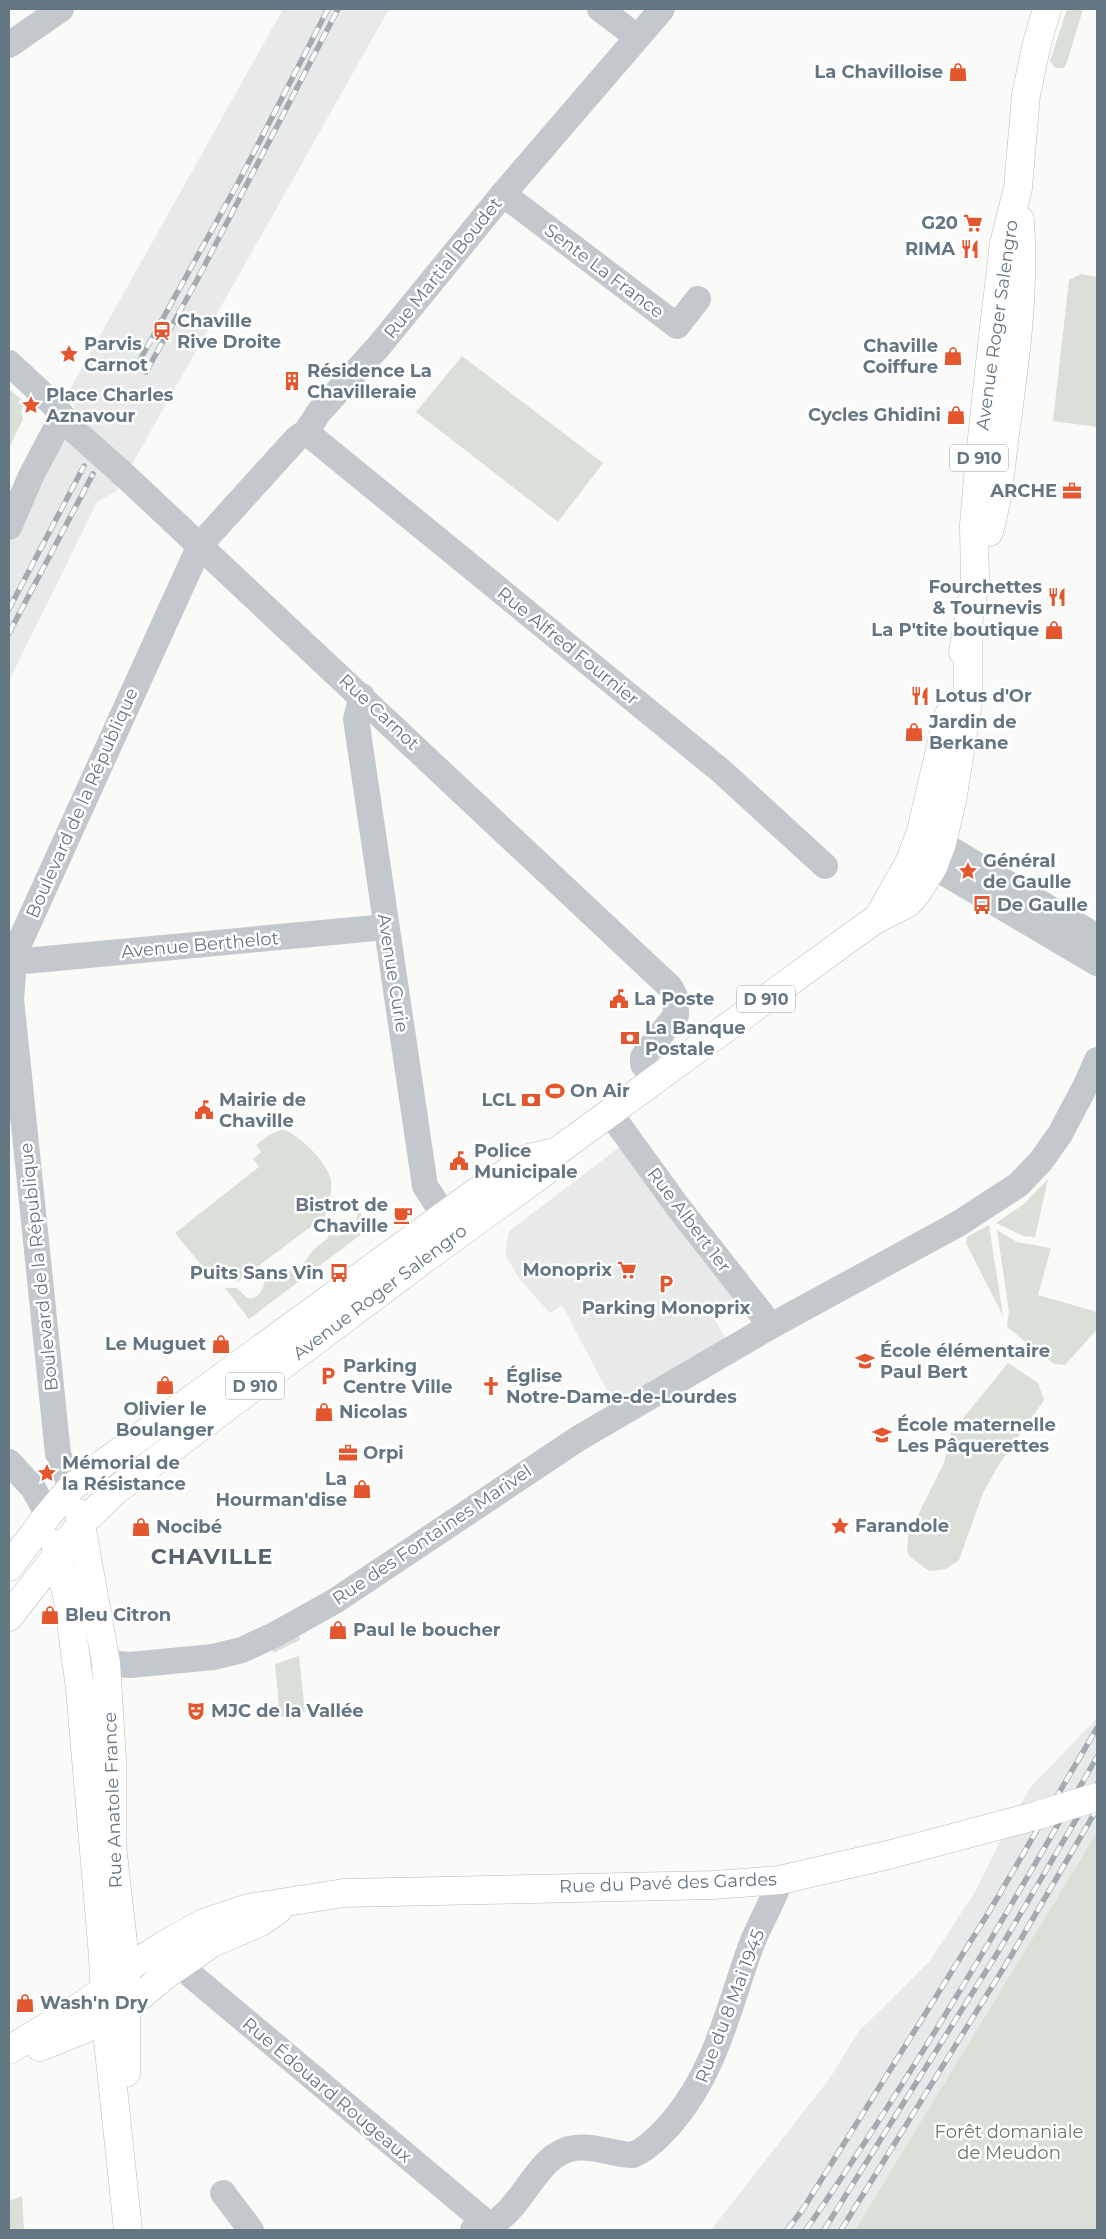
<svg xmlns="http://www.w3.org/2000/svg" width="1106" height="2239" font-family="Montserrat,sans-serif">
<rect width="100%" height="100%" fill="#fafaf8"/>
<!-- built -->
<g fill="#e8e9e9">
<path d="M283,9h106l-272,482 -20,11 -88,179v-141l36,-80 31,-46 -6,-25z"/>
<path d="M625,1143l108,155 -22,14 16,29 -114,61 -51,-97 -12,8 -30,-33 -15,-26 4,-23z"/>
<path d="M1097,1715v117l-242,398h-144l119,-152 28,-46 71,-70 46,-70 26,-53 29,-51 65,-68z"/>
</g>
<!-- green -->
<g fill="#dadfd7">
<path d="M1067,9h16l-16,53 -3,6h-9l-5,-7z"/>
<path d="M1081,274l16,3v150l-44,-6 16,-141z"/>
<path d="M462,356l141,107 -45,59 -142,-110z"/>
<path d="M9,389l16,13 -4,9 2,8 -14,29z"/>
<path d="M283,1129c17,7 45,33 48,52 1,11 -2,24 -6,35l-88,66 -18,-4 -12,-6 -32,-39 84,-66 -6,-8 8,-7 -5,-7 13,-10z"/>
<path d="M1048,1179l-13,58 -12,-1 -27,-13 28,-19z"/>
<path d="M359,1208l8,22 -118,89 -24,-31h12l10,10c12,2 17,-9 18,-19l36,-12 13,-18 13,-10 2,-4c22,4 26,-8 30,-27z"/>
<path d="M989,1225l14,91 -37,-73 1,-6z"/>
<path d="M997,1230l20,12 34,6 -13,47 59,17v17l-32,36 -11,-1 -46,-36 -1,-4 2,-12z"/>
<path d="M1008,1363l30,20 6,17 -46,66 -15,27 -24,67 -13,9 -17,2 -20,-15 -2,-6 1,-15 36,-72 7,-30z"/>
<path d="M299,1635l1,5 -27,13 -1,-5z"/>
<path d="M299,1656l6,56 -25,5 -5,-53z"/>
<path d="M1097,1832v398h-242z"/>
<path d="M22,2196l2,34h-15v-29z"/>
</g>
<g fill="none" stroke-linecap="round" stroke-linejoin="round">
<!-- major casing -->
<g stroke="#b5babe" stroke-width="29">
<g id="major">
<path d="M989,532c9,-32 12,-66 16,-98 10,-70 20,-143 15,-214"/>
<path d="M963,652l12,-70 -1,-57 5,-59 14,-131 11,-91 14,-56 8,-93 11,-52 10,-34"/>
<path d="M878,918l32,-57 11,-30 27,-115"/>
<path d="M79,1513l27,150 6,96v86l14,124v104"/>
<path d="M55,1544l13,56 12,89 22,255 6,97 20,189"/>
<path d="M9,1567l39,-52 23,-27 26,-20 378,-275 54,-35 27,-6 317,-231 35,-18 9,-10 16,-26 9,-24 10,-42 16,-99v-67"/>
<path d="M9,1617l73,-94 33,-32 316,-237 115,-83 10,-19"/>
<path d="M40,2047l67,-27 21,-14 39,-32 45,-31 47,-20 19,-13"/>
<path d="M9,2050l72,-44 24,-17 21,-20 35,-22 42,-24 45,-15 96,-15 370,-8 66,-5 108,-25 147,-39"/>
</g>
</g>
<!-- minor -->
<g stroke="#c3c8cc" stroke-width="26">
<path d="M600,9l37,28"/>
<path d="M9,45l52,-36"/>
<path d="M503,194l174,132 21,-27"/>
<path d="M9,363l43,40 22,27"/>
<path d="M306,432l414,338 105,96"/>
<path d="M122,473l548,514 5,9 1,19 -33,42v7l11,15"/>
<path d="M9,527l22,-51 31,-59"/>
<path d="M362,696l-6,23 69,467 19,29 20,6"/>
<path d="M922,832l175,105"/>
<path d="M916,856l181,107"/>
<path d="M14,962l372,-35"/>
<path d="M610,1113l68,94 93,119"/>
<path d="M9,1462l24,26 15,27"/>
<path d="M71,1488l-13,-34 -47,-455 3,-37 3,-14 183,-403 97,-107 9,-6 13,-20 60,-66 124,-152 159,-185"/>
<path d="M80,1689l12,-19 14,-7 24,2 83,-8 29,-7 32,-15 61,-34 244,-163 192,-112 187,-102 60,-39 23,-24 19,-27 27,-51 10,-23"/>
<path d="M175,1942l17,34 303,254"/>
<path d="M223,2193l28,37"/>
<path d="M473,2230c8,-3 18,-5 25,-10 28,-19 41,-68 77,-72 20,-3 39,7 58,7 16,-7 29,-21 40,-34 44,-52 56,-116 79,-178 9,-22 21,-41 28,-63"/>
</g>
<!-- major -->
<use href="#major" stroke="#fff" stroke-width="28"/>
<!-- rail casing -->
<g stroke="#a2aab0" stroke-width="5.5">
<g id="rail">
<path d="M136,367l103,-186 89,-172"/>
<path d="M146,372l50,-90 142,-273"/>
<path d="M9,609l75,-143"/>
<path d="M9,633l84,-159"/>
<path d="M787,2230l16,-21 186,-297 108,-184"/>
<path d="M806,2230c105,-152 199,-313 291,-473"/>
<path d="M824,2230l174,-278 99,-168"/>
<path d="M841,2230l170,-274 86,-147"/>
</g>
</g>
<!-- rail -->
<use href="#rail" stroke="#fff" stroke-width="4" stroke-dasharray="11" stroke-linecap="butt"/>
<!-- major-bridge casing -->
<g stroke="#b5babe" stroke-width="29" stroke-linecap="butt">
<path id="major-bridge" d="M1035,1816l62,-19"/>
</g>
<!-- minor-bridge -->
<path stroke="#c3c8cc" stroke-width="26" d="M77,433l45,40"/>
<!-- major-bridge -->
<use href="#major-bridge" stroke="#fff" stroke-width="28"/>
</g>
<!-- icons -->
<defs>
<g id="shop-bare" transform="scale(1.5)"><path d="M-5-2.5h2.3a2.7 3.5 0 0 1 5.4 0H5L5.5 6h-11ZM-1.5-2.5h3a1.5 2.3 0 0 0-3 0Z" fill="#e4572e" stroke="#fff" stroke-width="2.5" paint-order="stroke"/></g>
<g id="supermarket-bare" transform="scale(1.5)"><path d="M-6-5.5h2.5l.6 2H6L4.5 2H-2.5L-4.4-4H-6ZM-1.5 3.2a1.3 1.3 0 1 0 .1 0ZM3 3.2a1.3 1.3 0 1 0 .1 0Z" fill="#e4572e" stroke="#fff" stroke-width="2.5" paint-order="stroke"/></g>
<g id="restaurant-bare" transform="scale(1.5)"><path d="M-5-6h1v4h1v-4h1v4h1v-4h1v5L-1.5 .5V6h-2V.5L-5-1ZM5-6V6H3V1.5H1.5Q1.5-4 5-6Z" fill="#e4572e" stroke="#fff" stroke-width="2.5" paint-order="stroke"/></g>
<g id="station-bare" transform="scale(1.5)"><path d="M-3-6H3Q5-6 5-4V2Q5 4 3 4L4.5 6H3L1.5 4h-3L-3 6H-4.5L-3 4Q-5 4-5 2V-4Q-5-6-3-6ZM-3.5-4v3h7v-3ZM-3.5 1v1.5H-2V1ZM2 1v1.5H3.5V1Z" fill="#e4572e" stroke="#fff" stroke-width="2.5" paint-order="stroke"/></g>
<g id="sight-bare" transform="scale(1.5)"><path d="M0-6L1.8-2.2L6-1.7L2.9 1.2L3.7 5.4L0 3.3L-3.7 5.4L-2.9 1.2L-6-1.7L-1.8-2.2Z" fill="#e4572e" stroke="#fff" stroke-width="2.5" paint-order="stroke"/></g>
<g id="building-bare" transform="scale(1.5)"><path d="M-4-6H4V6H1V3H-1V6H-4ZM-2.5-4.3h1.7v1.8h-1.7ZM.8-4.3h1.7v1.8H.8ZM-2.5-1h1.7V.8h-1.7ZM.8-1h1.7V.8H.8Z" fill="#e4572e" stroke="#fff" stroke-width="2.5" paint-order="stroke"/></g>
<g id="office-bare" transform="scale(1.5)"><path d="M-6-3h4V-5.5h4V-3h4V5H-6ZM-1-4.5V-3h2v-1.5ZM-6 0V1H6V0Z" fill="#e4572e" stroke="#fff" stroke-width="2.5" paint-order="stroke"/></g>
<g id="bus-bare" transform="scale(1.5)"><path d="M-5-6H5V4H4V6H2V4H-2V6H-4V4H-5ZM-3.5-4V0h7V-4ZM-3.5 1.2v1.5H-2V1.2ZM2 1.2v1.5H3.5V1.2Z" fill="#e4572e" stroke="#fff" stroke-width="2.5" paint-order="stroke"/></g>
<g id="civic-bare" transform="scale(1.5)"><path d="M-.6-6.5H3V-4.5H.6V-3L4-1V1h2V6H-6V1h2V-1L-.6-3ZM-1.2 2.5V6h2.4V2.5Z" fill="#e4572e" stroke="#fff" stroke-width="2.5" paint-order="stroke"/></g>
<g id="bank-bare" transform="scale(1.5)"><path d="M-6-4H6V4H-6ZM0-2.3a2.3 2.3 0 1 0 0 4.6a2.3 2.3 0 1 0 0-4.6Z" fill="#e4572e" stroke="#fff" stroke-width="2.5" paint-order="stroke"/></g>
<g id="stadium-bare" transform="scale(1.5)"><path d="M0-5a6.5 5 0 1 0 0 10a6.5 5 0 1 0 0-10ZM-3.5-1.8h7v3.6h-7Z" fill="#e4572e" stroke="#fff" stroke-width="2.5" paint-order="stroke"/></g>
<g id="cafe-bare" transform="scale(1.5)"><path d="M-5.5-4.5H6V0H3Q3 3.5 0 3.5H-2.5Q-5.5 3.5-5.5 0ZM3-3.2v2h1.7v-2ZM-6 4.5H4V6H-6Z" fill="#e4572e" stroke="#fff" stroke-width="2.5" paint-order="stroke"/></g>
<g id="parking-bare" transform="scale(1.5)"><path d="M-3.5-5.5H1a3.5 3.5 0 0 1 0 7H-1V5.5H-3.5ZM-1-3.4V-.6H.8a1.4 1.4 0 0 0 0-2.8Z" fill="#e4572e" stroke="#fff" stroke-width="2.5" paint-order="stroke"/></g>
<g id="school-bare" transform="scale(1.5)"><path d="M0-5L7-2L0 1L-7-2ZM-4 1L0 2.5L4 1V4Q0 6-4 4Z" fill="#e4572e" stroke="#fff" stroke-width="2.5" paint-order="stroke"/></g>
<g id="church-bare" transform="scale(1.5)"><path d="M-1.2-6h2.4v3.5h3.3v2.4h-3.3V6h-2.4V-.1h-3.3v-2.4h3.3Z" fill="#e4572e" stroke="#fff" stroke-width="2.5" paint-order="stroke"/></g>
<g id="theatre-bare" transform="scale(1.5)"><path d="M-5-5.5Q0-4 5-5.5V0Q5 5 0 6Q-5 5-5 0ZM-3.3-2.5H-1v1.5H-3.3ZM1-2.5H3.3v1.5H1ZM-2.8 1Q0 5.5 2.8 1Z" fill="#e4572e" stroke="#fff" stroke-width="2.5" paint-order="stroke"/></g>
</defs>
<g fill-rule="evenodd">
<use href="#shop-bare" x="958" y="72"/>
<use href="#supermarket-bare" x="973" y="223"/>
<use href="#restaurant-bare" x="970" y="249"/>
<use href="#station-bare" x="162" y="331"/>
<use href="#sight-bare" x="69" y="354"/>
<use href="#shop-bare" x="953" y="356"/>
<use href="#building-bare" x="292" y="381"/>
<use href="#sight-bare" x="31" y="405"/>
<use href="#shop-bare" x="956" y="415"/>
<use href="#office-bare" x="1072" y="491"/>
<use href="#restaurant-bare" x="1057" y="597"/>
<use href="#shop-bare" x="1054" y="630"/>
<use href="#restaurant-bare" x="920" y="696"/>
<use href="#shop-bare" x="914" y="732"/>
<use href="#sight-bare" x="968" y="871"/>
<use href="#bus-bare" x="982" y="905"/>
<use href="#civic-bare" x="619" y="999"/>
<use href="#bank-bare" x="630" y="1038"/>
<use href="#stadium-bare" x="555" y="1091"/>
<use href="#bank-bare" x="531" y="1100"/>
<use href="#civic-bare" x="204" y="1110"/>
<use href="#civic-bare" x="459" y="1161"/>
<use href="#cafe-bare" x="403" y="1215"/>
<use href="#supermarket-bare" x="627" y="1270"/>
<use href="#bus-bare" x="339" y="1273"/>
<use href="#parking-bare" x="666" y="1284"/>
<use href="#shop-bare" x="221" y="1344"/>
<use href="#school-bare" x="865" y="1361"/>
<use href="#parking-bare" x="328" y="1376"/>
<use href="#shop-bare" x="165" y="1385"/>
<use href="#church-bare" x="491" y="1386"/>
<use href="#shop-bare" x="324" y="1412"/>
<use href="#school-bare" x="882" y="1435"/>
<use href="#office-bare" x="348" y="1453"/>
<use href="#sight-bare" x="47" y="1473"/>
<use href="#shop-bare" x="362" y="1489"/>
<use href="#sight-bare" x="840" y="1526"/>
<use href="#shop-bare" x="141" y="1527"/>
<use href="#shop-bare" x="50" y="1615"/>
<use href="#shop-bare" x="338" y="1630"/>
<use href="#theatre-bare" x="196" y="1711"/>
<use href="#shop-bare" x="25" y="2003"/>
</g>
<g text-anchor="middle" stroke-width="5" stroke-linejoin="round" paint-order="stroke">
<!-- shield labels -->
<g fill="#fff" stroke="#939fa8" stroke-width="1">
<rect x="950" y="444.5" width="58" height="27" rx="4"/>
<rect x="737" y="985.5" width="58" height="27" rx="4"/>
<rect x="226" y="1372.5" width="58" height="27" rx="4"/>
</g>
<g font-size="16" font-weight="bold" fill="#657683">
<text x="979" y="464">D 910</text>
<text x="766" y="1005">D 910</text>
<text x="255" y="1392">D 910</text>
</g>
<!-- poi labels -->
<g font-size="18" font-weight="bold" fill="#657683" stroke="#fff" text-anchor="start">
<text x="943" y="78" text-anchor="end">La Chavilloise</text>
<text x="958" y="229" text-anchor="end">G20</text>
<text x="955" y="255" text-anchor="end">RIMA</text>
<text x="177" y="327">Chaville<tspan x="177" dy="21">Rive Droite</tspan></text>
<text x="84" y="350">Parvis<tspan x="84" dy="21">Carnot</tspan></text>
<text x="938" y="352" text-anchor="end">Chaville<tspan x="938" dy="21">Coiffure</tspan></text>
<text x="307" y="377">Résidence La<tspan x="307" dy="21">Chavilleraie</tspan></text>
<text x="46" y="401">Place Charles<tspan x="46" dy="21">Aznavour</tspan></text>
<text x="941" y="421" text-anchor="end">Cycles Ghidini</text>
<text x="1057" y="497" text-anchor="end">ARCHE</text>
<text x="1042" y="593" text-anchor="end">Fourchettes<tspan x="1042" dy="21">&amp; Tournevis</tspan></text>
<text x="1039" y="636" text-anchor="end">La P'tite boutique</text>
<text x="935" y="702">Lotus d'Or</text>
<text x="929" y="728">Jardin de<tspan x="929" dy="21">Berkane</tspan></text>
<text x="983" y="867">Général<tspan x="983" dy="21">de Gaulle</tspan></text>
<text x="997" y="911">De Gaulle</text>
<text x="634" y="1005">La Poste</text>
<text x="645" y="1034">La Banque<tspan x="645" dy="21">Postale</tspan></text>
<text x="570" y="1097">On Air</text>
<text x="219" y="1106">Mairie de<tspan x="219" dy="21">Chaville</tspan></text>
<text x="516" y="1106" text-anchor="end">LCL</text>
<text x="474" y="1157">Police<tspan x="474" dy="21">Municipale</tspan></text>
<text x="388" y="1211" text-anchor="end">Bistrot de<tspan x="388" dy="21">Chaville</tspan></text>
<text x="612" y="1276" text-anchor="end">Monoprix</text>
<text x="324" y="1279" text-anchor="end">Puits Sans Vin</text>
<text x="666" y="1314" text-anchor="middle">Parking Monoprix</text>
<text x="206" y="1350" text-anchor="end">Le Muguet</text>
<text x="880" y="1357">École élémentaire<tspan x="880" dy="21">Paul Bert</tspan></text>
<text x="343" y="1372">Parking<tspan x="343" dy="21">Centre Ville</tspan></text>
<text x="506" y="1382">Église<tspan x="506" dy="21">Notre-Dame-de-Lourdes</tspan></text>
<text x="165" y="1415" text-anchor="middle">Olivier le<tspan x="165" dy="21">Boulanger</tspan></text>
<text x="339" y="1418">Nicolas</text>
<text x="897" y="1431">École maternelle<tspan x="897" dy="21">Les Pâquerettes</tspan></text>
<text x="363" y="1459">Orpi</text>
<text x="62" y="1469">Mémorial de<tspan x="62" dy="21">la Résistance</tspan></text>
<text x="347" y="1485" text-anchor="end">La<tspan x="347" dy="21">Hourman'dise</tspan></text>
<text x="855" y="1532">Farandole</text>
<text x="156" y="1533">Nocibé</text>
<text x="65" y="1621">Bleu Citron</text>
<text x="353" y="1636">Paul le boucher</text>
<text x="211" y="1717">MJC de la Vallée</text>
<text x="40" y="2009">Wash'n Dry</text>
</g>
<!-- street labels -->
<g font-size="18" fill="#657683" stroke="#fff">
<text transform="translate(443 268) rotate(-51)" y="6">Rue Martial Boudet</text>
<text transform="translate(604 271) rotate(37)" y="6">Sente La France</text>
<text transform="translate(997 325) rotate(-82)" y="6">Avenue Roger Salengro</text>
<text transform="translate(568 646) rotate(39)" y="6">Rue Alfred Fournier</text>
<text transform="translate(379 712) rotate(43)" y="6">Rue Carnot</text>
<text transform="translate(82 803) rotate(-66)" y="6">Boulevard de la République</text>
<text transform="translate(200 945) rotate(-5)" y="6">Avenue Berthelot</text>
<text transform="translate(393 973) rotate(81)" y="6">Avenue Curie</text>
<text transform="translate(689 1220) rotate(53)" y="6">Rue Albert 1er</text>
<text transform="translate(39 1267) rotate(-96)" y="6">Boulevard de la République</text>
<text transform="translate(380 1292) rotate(-37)" y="6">Avenue Roger Salengro</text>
<text transform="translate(432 1535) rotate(-34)" y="6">Rue des Fontaines Marivel</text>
<text transform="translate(113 1800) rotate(-92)" y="6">Rue Anatole France</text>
<text transform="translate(668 1883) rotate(-2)" y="6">Rue du Pavé des Gardes</text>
<text transform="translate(730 2006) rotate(-69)" y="6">Rue du 8 Mai 1945</text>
<text transform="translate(327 2090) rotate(40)" y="6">Rue Édouard Rougeaux</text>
</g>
<!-- park labels -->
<g font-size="18" fill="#687a64" stroke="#fff">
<text x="1009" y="2138">Forêt domaniale<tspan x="1009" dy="21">de Meudon</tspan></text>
</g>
<!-- district labels -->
<g font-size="22" font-weight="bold" letter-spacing="1" fill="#57646e" stroke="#fff">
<text x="212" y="1564">CHAVILLE</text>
</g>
</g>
<!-- border -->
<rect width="1106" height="2239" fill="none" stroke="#657683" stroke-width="20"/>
</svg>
